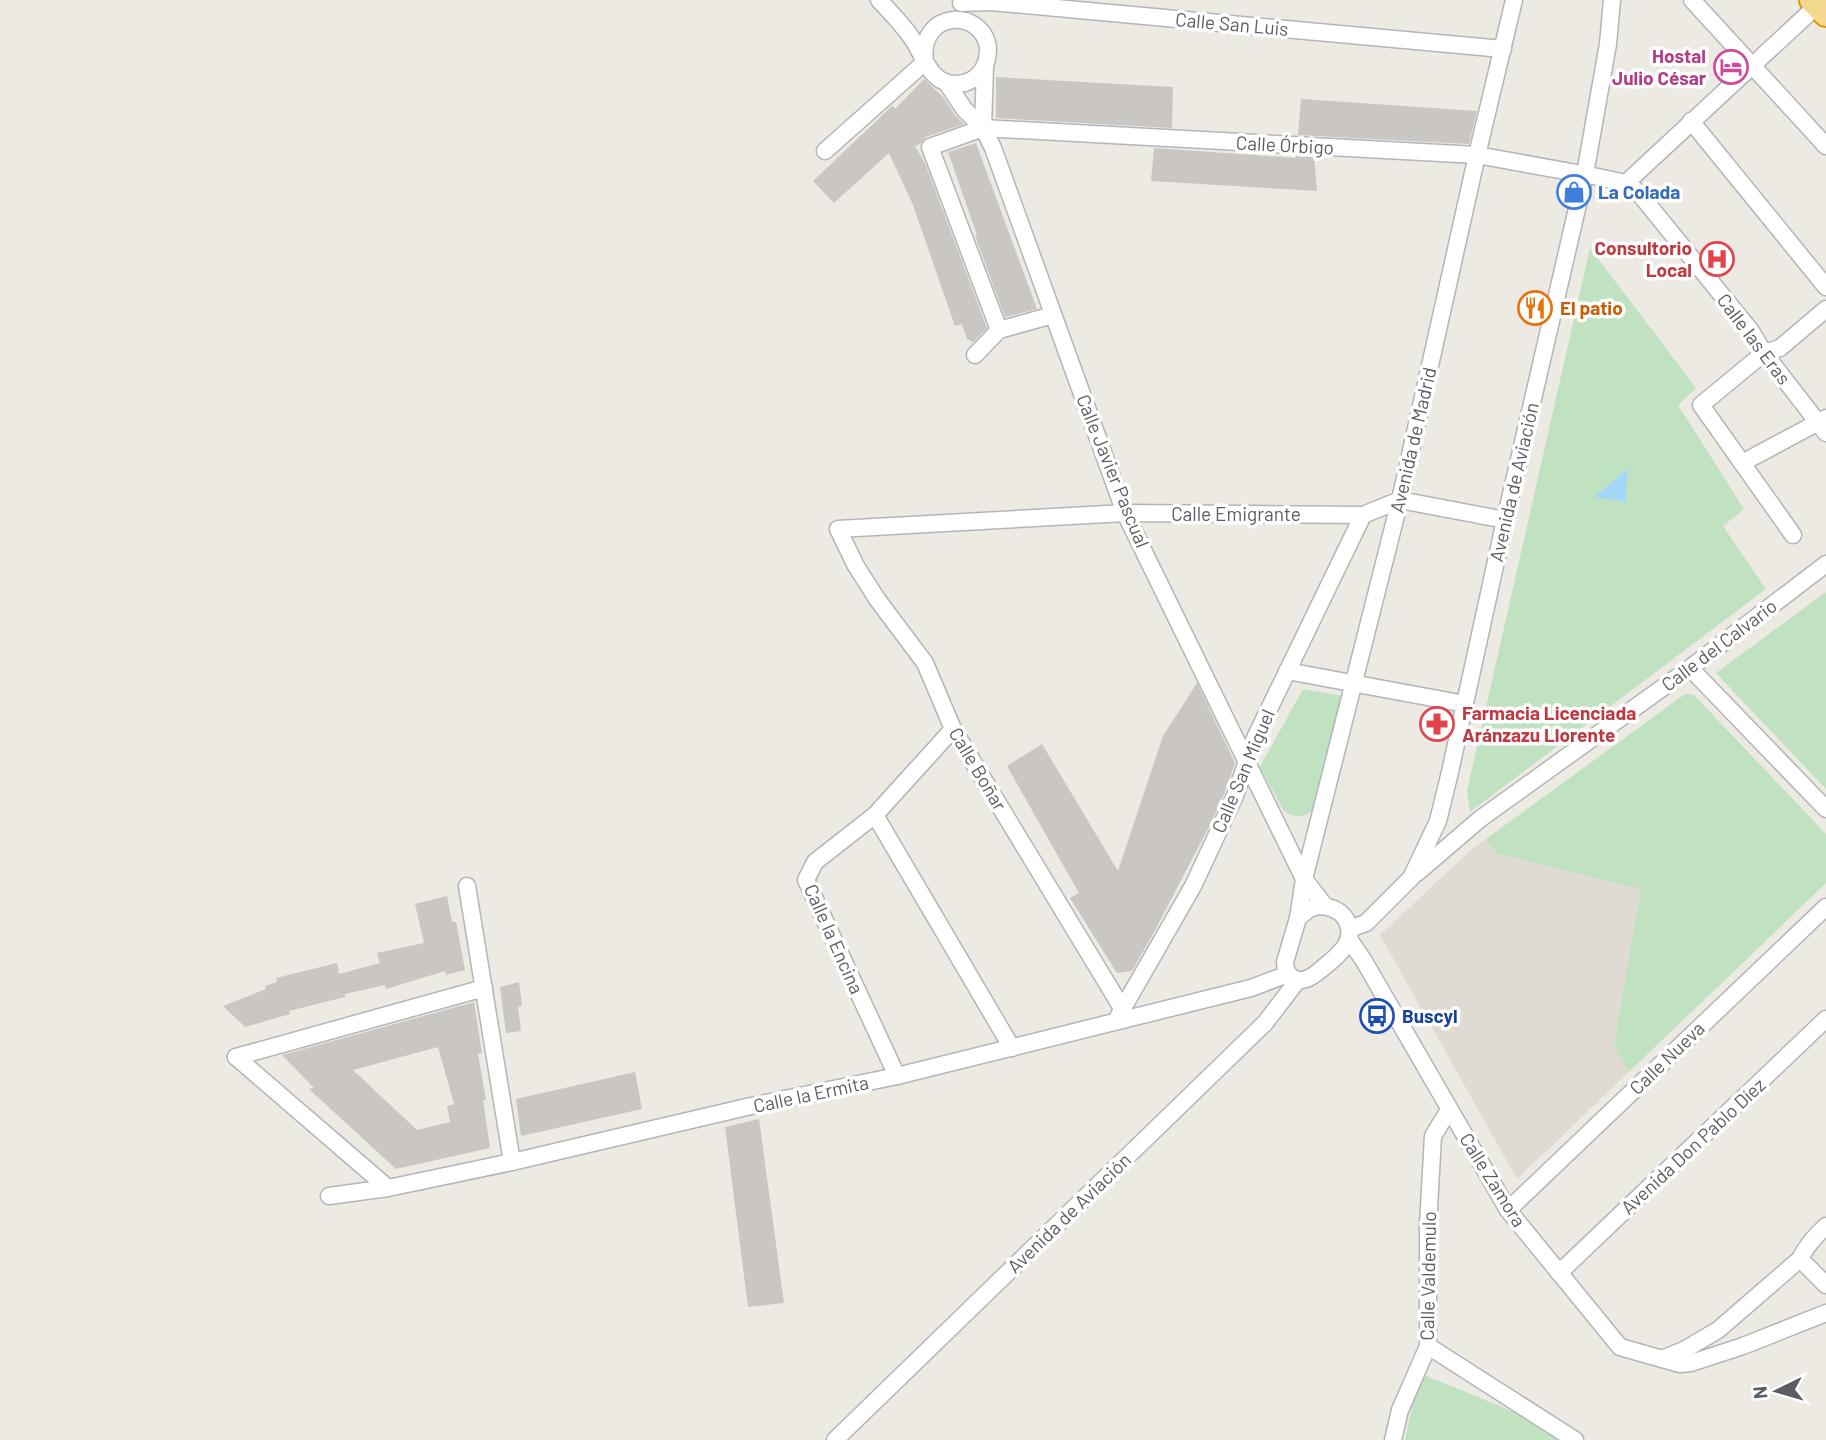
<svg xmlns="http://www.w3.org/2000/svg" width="1826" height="1440" font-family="Barlow,sans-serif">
<rect width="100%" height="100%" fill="#eceae2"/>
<!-- education -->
<path fill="#dfdbd3" d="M1486,839l10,14 146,36 -28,155 15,28 -112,107 -137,-244 92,-86z"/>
<!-- green -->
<g fill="#c1e2c0">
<path d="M1590,248l106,140 -18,17 66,104 -21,17 43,63 -296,223 -3,-21z"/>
<path d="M1826,592v197l-110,-116z"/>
<path d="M1303,689l40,7 -27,111c-10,10 -19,13 -32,4l-24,-44z"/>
<path d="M1685,694l9,1 132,139v49l-197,189 -15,-28 27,-155 -145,-36 -10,-14z"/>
<path d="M1419,1373l95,39 43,28h-152z"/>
</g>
<!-- water -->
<path fill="#a6d7f8" d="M1627,469l-1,33 -32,-5z"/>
<!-- building -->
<g fill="#cac6c1" fill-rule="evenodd">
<path d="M996,77l177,10 -1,41 -176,-10z"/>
<path d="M924,79l20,19 11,17 9,9 -38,13 -6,7 -5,2 10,17 62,165 -14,14 -6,-3 -5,-15 -7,2 -42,-121 -24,-52 -55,50 -21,-22 79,-75 3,3z"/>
<path d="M1301,99l176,12 -8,33 -171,-9z"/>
<path d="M976,143l61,166 -32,8 -30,-81 2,-1 -29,-83z"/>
<path d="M1154,148l142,10v-2l18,1 3,34 -166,-10z"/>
<path d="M1197,683l38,80 -10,29 -13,29 -59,113 -21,37 -15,2 -47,-75 9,-5 -72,-127 35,-22 76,127 45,-135z"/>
<path d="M447,896l5,26h4l9,48 -19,5 -1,-4 -59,18 -1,-4 -40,9v3l-56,14 1,3 -45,13 -22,-21 43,-17 -1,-3 12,-4 -1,-4 61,-15 2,11 41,-11 -3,-10 47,-10 -9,-39z"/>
<path d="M519,982l3,24 -4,1 3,24 -15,2 -6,-46z"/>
<path d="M474,1002l8,51 -4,1 8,46h-3l7,48 -94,21 -87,-80 5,-1 -32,-33zM438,1047l16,57 -7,2 3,16 -33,8 -64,-60z"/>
<path d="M635,1072l7,37 -121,27 -5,-37z"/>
<path d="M759,1119l25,184 -36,4 -23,-180z"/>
</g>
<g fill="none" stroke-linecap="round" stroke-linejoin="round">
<!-- minor casing -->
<g stroke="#b3b5b9" stroke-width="19">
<g id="minor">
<path d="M879,0c11,12 23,24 32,37 13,17 18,48 46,47 10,0 21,-6 26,-15 4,-6 5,-13 5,-21 -5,-40 -70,-39 -63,14"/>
<path d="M1692,0l134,146"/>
<path d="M961,3l30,-1 512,47"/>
<path d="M947,83l17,26 19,19 10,20 132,365 157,321 22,45 21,27"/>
<path d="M1691,121l135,166"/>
<path d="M983,128l2,-62"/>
<path d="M825,151l100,-89"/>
<path d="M1626,183l197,-183"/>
<path d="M999,330l-69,-183 53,-19 494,27 116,21 33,7 12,9 113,139 13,22 62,80"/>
<path d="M975,355l24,-25 54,-15"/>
<path d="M1742,463l84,-45"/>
<path d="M1793,535l-92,-130 63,-52 16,-5 46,-39"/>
<path d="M1690,668l136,141"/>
<path d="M1287,671l178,33"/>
<path d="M875,815l137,233"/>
<path d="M1417,873l63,-54 210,-151 136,-104"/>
<path d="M467,886l45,276"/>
<path d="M1317,906c11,0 21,2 28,12 14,21 -6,37 -21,49 -5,4 -11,10 -18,12 -12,4 -21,-5 -21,-17l13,-44 11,-9z"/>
<path d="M1298,918l6,-39 96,-379 77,-345 37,-155"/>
<path d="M1349,929l17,-6 45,-45 27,-57 12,-49 55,-252 80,-346 23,-130 4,-44"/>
<path d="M1349,939l15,22 144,249 112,137 60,17 11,-1 52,-17 83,-33"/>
<path d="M1122,1008l-169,-279 -28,-66 -48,-64 -21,-33 -18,-37 287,-16 238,2 37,-15 105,20"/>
<path d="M1119,1015l74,-129 42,-90 20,-58 108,-223"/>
<path d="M236,1057l248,-69"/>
<path d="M236,1057l152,131"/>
<path d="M897,1076l-91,-196 9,-18 60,-47 78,-86"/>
<path d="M329,1196l59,-8 124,-26 239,-56 146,-30 354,-88 37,-14"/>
<path d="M1508,1210l318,-303"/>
<path d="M1800,1259l26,26"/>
<path d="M1559,1273l267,-254"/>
<path d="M1428,1346l147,94"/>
<path d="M1662,1359l22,-9 34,-20 82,-71c6,-13 15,-23 26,-33"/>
<path d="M835,1440l430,-417 33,-43"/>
<path d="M1393,1440l7,-30 28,-64v-121l5,-89 16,-26"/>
</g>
</g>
<!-- highway casing -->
<g stroke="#de9711" stroke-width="28">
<path id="highway" d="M1812,0l14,14"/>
</g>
<!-- minor -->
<use href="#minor" stroke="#fff" stroke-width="16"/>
<!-- highway -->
<use href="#highway" stroke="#f5d890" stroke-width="24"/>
</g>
<!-- icons -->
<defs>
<g id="hotel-ring" transform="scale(1.75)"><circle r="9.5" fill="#fff" stroke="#d1479c" stroke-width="1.5"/><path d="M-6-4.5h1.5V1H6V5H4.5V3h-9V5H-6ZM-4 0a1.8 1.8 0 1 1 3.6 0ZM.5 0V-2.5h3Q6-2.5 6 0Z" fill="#d1479c"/></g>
<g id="shop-ring" transform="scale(1.75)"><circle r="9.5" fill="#fff" stroke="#3f7fe0" stroke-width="1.5"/><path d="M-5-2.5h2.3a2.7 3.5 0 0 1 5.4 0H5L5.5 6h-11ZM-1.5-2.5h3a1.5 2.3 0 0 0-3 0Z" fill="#3f7fe0"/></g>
<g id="hospital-ring" transform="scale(1.75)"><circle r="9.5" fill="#fff" stroke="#e0444e" stroke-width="1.5"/><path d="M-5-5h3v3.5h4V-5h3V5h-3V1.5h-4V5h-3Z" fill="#e0444e"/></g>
<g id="restaurant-ring" transform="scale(1.75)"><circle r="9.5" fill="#fff" stroke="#e8710a" stroke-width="1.5"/><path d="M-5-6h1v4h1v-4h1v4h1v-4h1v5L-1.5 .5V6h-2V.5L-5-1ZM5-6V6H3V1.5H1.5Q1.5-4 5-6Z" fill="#e8710a"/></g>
<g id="pharmacy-ring" transform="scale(1.75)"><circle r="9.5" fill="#fff" stroke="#e0444e" stroke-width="1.5"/><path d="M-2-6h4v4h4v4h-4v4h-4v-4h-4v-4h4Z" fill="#e0444e"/></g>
<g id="bus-ring" transform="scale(1.75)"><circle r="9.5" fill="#fff" stroke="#1a4fb4" stroke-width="1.5"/><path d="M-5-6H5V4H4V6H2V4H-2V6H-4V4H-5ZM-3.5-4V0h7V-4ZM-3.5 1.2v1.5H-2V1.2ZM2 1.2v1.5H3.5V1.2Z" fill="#1a4fb4"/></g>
</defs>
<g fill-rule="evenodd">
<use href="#hotel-ring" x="1731" y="67"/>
<use href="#shop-ring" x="1574" y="192"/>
<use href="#hospital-ring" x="1717" y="259"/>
<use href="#restaurant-ring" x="1535" y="308"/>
<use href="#pharmacy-ring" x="1437" y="724"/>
<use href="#bus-ring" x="1377" y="1016"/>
</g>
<g text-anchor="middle" stroke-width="7" stroke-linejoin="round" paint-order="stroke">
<!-- street labels -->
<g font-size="19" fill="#5a5e62" stroke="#fff">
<text transform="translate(1232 24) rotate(5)" y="7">Calle San Luis</text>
<text transform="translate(1285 145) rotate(3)" y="7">Calle Órbigo</text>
<text transform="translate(1754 339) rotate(53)" y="7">Calle las Eras</text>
<text transform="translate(1413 440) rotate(-77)" y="7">Avenida de Madrid</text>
<text transform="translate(1113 471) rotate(68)" y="7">Calle Javier Pascual</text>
<text transform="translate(1514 482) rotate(-77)" y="7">Avenida de Aviación</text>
<text x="1236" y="521">Calle Emigrante</text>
<text transform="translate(1719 645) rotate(-37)" y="7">Calle del Calvario</text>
<text transform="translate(978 769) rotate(59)" y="7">Calle Boñar</text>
<text transform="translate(1243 771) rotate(-67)" y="7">Calle San Miguel</text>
<text transform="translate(834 939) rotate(66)" y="7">Calle la Encina</text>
<text transform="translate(1667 1058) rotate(-44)" y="7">Calle Nueva</text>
<text transform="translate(811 1094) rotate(-12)" y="7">Calle la Ermita</text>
<text transform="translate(1693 1146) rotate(-43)" y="7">Avenida Don Pablo Díez</text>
<text transform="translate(1493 1180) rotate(58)" y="7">Calle Zamora</text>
<text transform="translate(1069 1213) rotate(-44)" y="7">Avenida de Aviación</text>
<text transform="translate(1428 1276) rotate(-89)" y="7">Calle Valdemulo</text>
</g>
<!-- hotel labels -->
<g font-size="19" font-weight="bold" fill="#b23c85" stroke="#fff" text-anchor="end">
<text x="1706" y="63">Hostal<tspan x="1706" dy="22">Julio César</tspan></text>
</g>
<!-- shop labels -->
<g font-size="19" font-weight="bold" fill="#366cbe" stroke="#fff" text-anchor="start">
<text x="1598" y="199">La Colada</text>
</g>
<!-- health labels -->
<g font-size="19" font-weight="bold" fill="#be3a42" stroke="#fff" text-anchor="end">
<text x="1692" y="255">Consultorio<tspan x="1692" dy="22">Local</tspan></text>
<text x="1462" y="720" text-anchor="start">Farmacia Licenciada<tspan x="1462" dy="22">Aránzazu Llorente</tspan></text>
</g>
<!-- food labels -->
<g font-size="19" font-weight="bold" fill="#c56008" stroke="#fff" text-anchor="start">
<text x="1560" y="315">El patio</text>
</g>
<!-- transit labels -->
<g font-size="19" font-weight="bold" fill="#164399" stroke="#fff" text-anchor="start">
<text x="1402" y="1023">Buscyl</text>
</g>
</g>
<!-- north arrow -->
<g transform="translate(1777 1391) rotate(265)" stroke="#ffffff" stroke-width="5" paint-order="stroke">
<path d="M0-5L12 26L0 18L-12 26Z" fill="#5a5e62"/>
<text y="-10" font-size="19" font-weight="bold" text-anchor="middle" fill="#5a5e62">N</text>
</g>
</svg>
